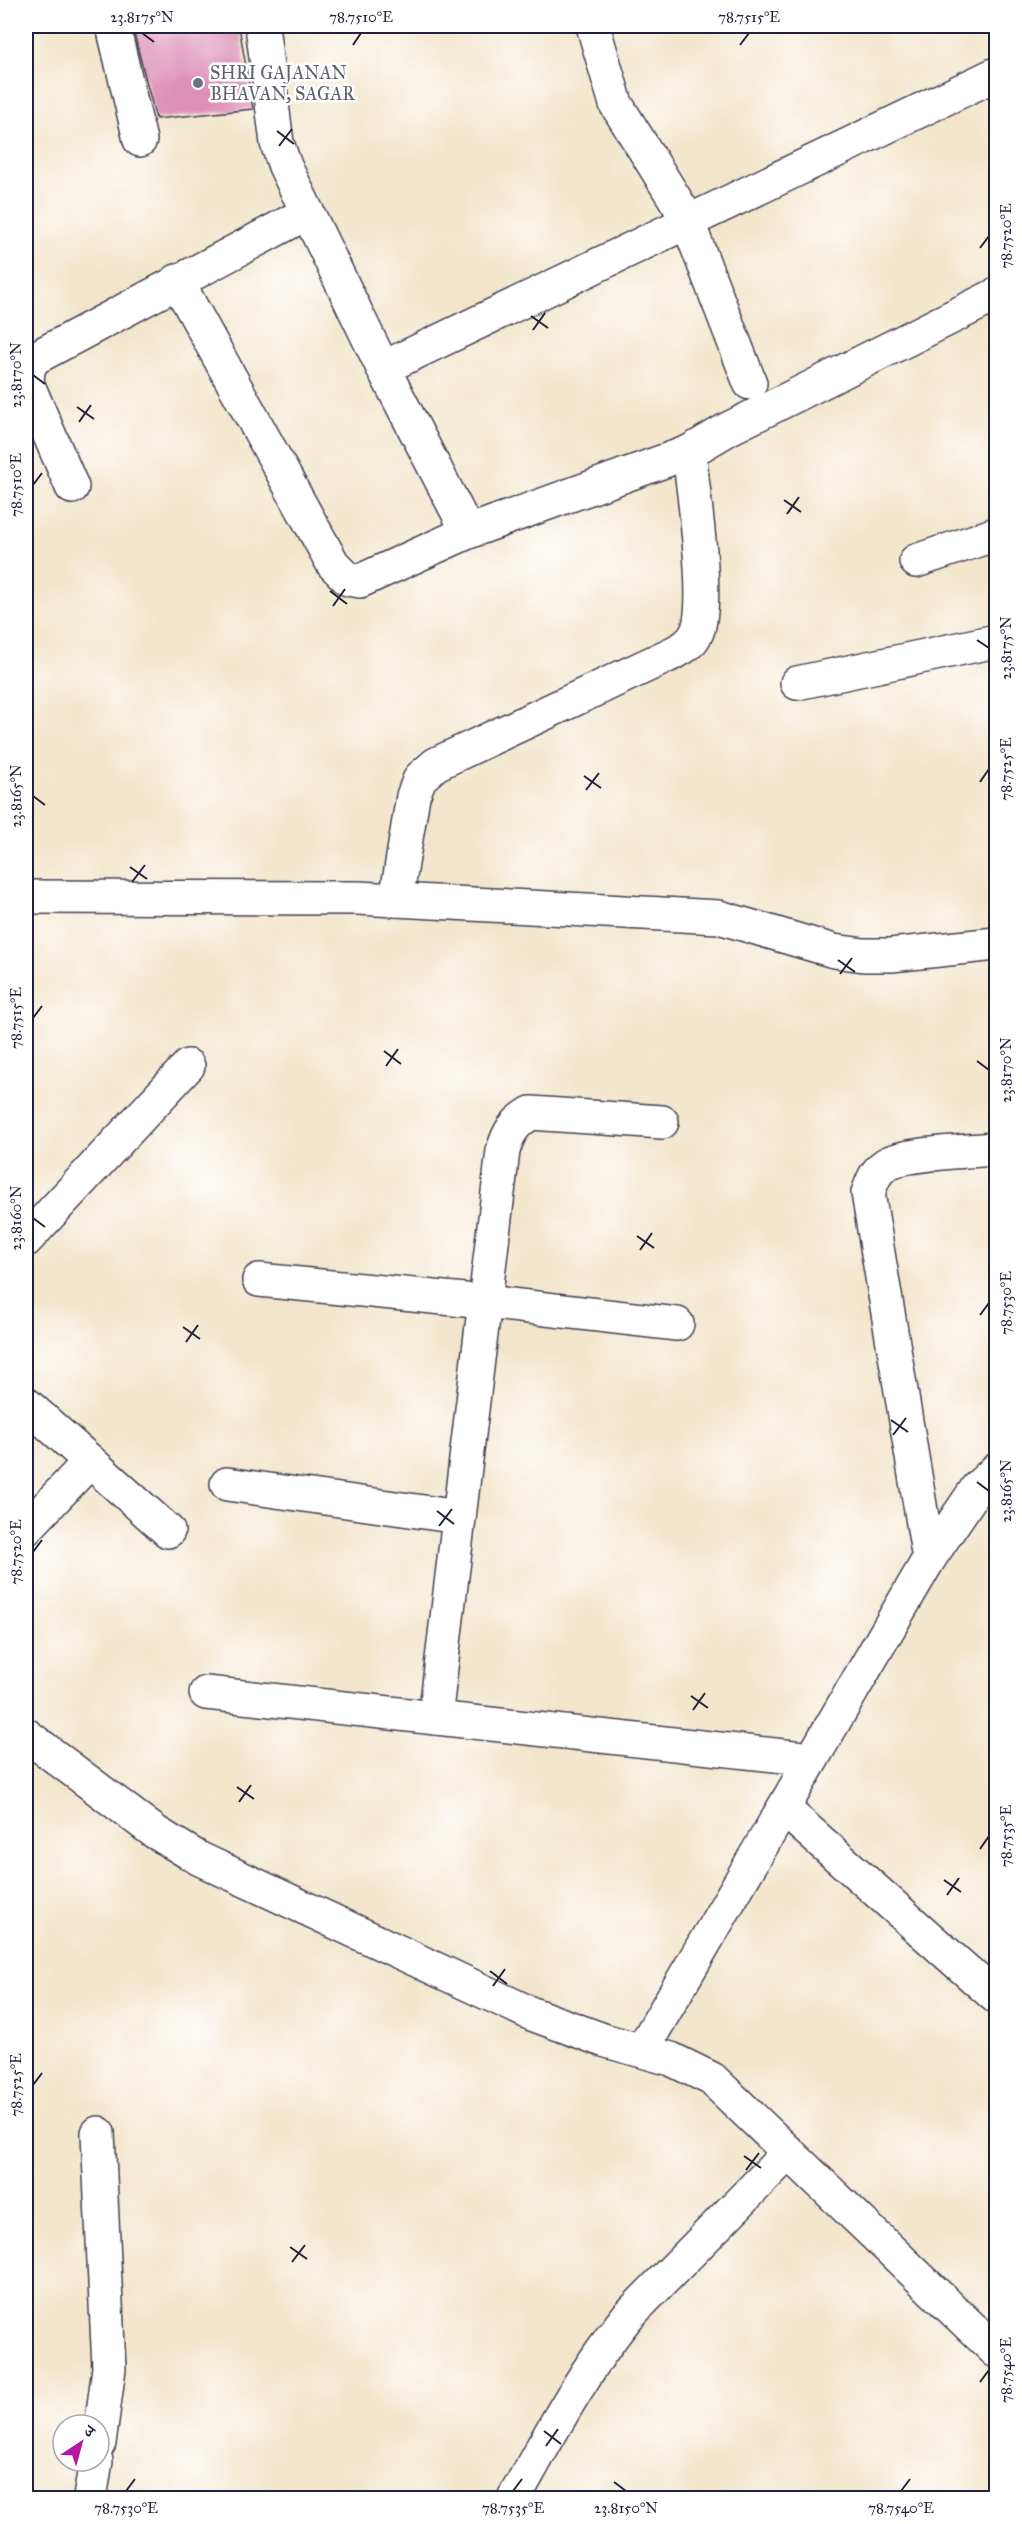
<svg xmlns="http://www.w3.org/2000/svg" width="1022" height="2524" font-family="'IM FELL Great Primer','Noto Serif Devanagari',serif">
<rect width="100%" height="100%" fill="#fff"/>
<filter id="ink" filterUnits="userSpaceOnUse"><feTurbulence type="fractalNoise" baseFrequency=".0167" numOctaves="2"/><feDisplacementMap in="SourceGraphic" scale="12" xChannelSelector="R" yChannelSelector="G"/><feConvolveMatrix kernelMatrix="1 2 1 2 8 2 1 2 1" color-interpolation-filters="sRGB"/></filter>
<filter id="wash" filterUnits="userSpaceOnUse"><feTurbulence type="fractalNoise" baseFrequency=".008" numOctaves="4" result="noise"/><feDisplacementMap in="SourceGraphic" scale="24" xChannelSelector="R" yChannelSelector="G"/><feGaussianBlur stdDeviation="1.35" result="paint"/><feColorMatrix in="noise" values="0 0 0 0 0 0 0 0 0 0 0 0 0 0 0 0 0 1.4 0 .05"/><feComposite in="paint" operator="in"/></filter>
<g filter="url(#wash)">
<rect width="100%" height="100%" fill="#f2e5cb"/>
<g id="blocks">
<!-- building -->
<path fill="#dd90b6" d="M132,26h107l14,83 -97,10z"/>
</g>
</g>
<g filter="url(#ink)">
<use href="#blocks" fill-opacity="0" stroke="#413f51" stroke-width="1.5"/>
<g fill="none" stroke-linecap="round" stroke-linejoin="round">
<!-- minor casing -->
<g stroke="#413f51" stroke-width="36">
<g id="minor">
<path d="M113,26l27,114"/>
<path d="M262,26l15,117 8,23 98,202 85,164"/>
<path d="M593,26l23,78 69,111 65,168"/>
<path d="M177,281l156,283 15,15 12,2 108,-49 221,-80 39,-23 268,-134"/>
<path d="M383,368l613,-294"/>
<path d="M72,487l-45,-104 1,-13 5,-11 274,-146"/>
<path d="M916,561l80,-27"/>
<path d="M797,683l199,-42"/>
<path d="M26,897l332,1 361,19 115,34 30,4h27l105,-11"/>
<path d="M396,900l17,-104 7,-18 16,-14 229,-107c12,-6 26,-11 32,-25 13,-32 -4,-141 -8,-180"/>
<path d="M26,1240l162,-174"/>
<path d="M259,1280l226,22 192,22"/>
<path d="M26,1404l142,127"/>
<path d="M227,1484l232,33"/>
<path d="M26,1529l64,-68"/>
<path d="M929,1559l-61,-366c4,-11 7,-21 17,-28 16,-12 89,-14 111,-16"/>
<path d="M206,1693l606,66"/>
<path d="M435,1718l68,-567c5,-18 11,-28 28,-38l131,9"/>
<path d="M26,1735l129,97 43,26 334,156 71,26 68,19 41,20 284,272"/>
<path d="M784,1809l212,188"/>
<path d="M642,2050l287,-491 48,-71 19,-18"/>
<path d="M98,2133l11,235 -10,75"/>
<path d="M90,2498l6,-37"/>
<path d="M514,2498c35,-62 68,-125 113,-181l162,-165"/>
</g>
</g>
<!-- minor -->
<use href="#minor" stroke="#fff" stroke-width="33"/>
</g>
</g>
<!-- ticks -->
<path fill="none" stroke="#22223b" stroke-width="2" d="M142,33l12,9M353,45l8,-12M740,45l9,-12M277,131l17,13M279,146l13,-17M980,248l9,-12M531,316l17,12M533,330l12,-17M33,375l12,9M77,407l17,12M79,422l12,-17M33,485l9,-12M784,500l17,12M787,514l12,-17M330,591l17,13M333,606l12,-17M977,640l12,8M584,776l17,12M980,782l9,-13M586,790l13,-17M33,796l12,9M130,867l17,12M132,882l13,-17M838,960l17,12M840,974l12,-16M33,1018l9,-12M384,1051l17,13M977,1061l12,9M386,1066l12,-17M33,1218l12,9M637,1236l17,12M640,1250l12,-17M980,1315l9,-12M183,1327l17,12M186,1342l12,-17M891,1420l17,12M893,1435l13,-17M977,1482l12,9M437,1511l17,13M439,1526l13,-17M33,1552l9,-12M691,1696l17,12M693,1710l12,-17M237,1787l17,12M239,1802l12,-17M980,1849l9,-13M944,1880l17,12M947,1895l12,-17M490,1971l17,13M493,1986l12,-17M33,2085l9,-12M744,2156l17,12M746,2170l13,-17M290,2247l17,12M292,2262l13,-17M980,2382l9,-12M544,2431l17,13M546,2446l12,-17M614,2482l12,9M126,2491l9,-12M513,2491l9,-12M901,2491l9,-12"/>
<!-- markers -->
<circle fill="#6b7280" stroke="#fff" stroke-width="2" cx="198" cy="83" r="6"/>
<g text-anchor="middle" stroke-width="5" stroke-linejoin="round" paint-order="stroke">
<!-- worship labels -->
<g font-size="18" fill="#5b616d" stroke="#fff" text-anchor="start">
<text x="210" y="79">SHRI GAJANAN<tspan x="210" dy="21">BHAVAN, SAGAR</tspan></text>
</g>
</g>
<!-- margin -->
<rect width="1022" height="2524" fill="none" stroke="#fff" stroke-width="66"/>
<!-- north arrow -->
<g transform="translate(81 2443) rotate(36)"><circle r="28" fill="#ffffff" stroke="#a7a7b1" stroke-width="1.5"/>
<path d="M0-4.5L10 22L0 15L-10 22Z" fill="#b5179e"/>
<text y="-9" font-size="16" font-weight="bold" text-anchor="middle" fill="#22223b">उ</text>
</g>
<rect x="33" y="33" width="956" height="2458" fill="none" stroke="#22223b" stroke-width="2"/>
<g font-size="15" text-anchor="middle" fill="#22223b">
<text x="142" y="22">23.8175°N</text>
<text x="361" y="22">78.7510°E</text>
<text x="749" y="22">78.7515°E</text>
<text transform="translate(1006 236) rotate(-90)" y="5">78.7520°E</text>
<text transform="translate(16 375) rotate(-90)" y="5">23.8170°N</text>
<text transform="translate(16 485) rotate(-90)" y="5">78.7510°E</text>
<text transform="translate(1006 648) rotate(-90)" y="5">23.8175°N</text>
<text transform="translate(1006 769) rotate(-90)" y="5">78.7525°E</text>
<text transform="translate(16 796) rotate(-90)" y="5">23.8165°N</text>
<text transform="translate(16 1018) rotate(-90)" y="5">78.7515°E</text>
<text transform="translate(1006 1070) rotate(-90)" y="5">23.8170°N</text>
<text transform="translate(16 1218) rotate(-90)" y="5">23.8160°N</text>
<text transform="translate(1006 1303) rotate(-90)" y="5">78.7530°E</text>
<text transform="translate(1006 1491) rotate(-90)" y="5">23.8165°N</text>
<text transform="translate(16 1552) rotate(-90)" y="5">78.7520°E</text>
<text transform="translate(1006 1836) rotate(-90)" y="5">78.7535°E</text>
<text transform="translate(16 2085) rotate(-90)" y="5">78.7525°E</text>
<text transform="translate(1006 2370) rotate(-90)" y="5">78.7540°E</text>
<text x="126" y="2513">78.7530°E</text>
<text x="513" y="2513">78.7535°E</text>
<text x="626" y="2513">23.8150°N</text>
<text x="901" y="2513">78.7540°E</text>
</g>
</svg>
